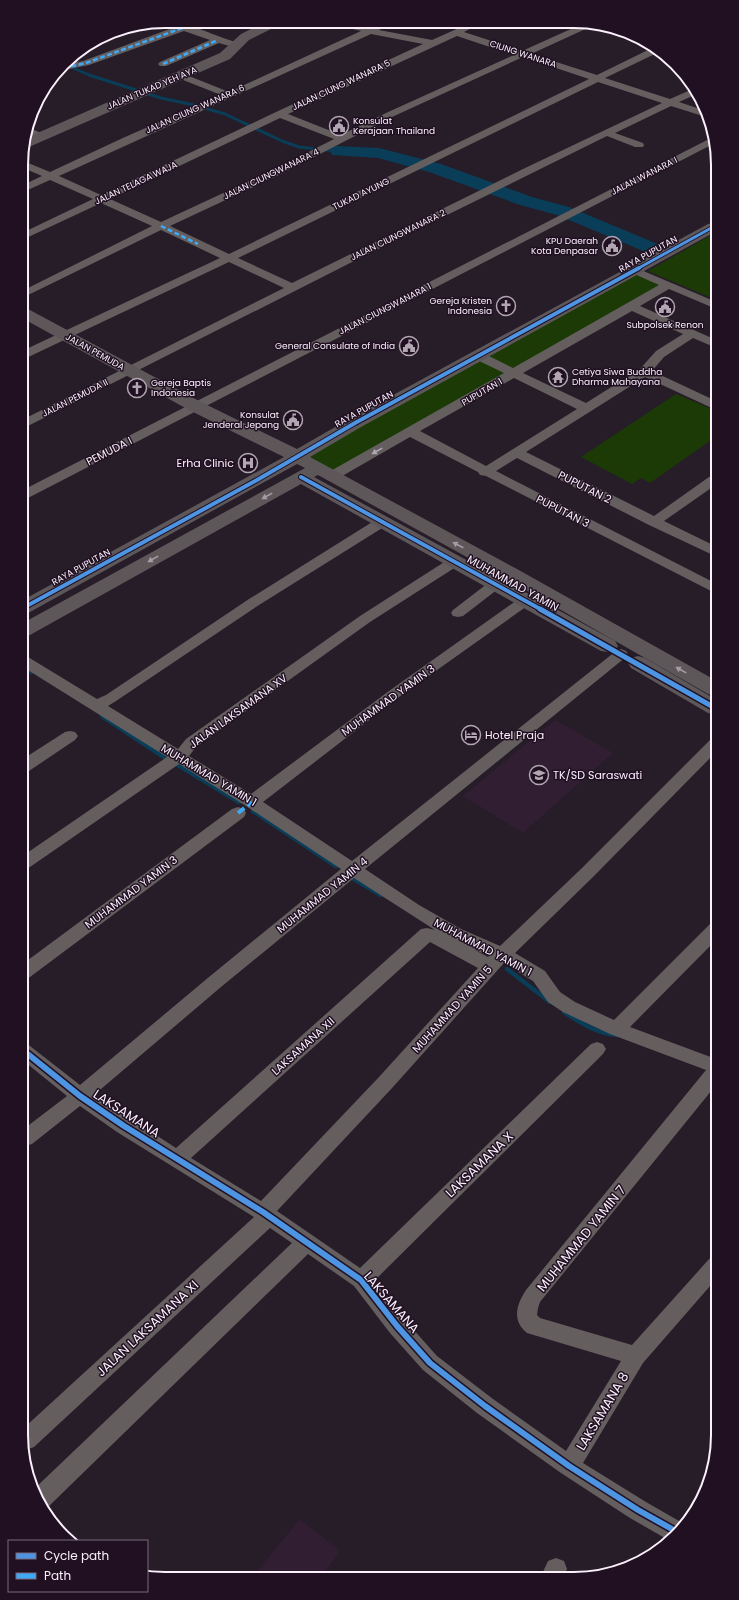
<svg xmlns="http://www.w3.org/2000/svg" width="739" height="1600" font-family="Poppins,sans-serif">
<rect width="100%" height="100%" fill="#261d28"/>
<!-- built -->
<g fill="#311e33">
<path d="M555,720l58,33 -90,80 -60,-37z"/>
<path d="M300,1519l40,32 -17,24 -70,1z"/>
</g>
<!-- green -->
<g fill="#1c3a06">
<path d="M713,234l1,65 -66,-28z"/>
<path d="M636,272l31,13 -334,190 -32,-19z"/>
<path d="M676,394l38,16v28l-64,45 -9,-5 -9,6 -51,-27z"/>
</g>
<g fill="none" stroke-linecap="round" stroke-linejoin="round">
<!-- stream-far1 -->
<path stroke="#0a3d58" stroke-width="3" d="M64,64l25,11 72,23 33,7 31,9 57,27 17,6 39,4"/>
<!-- stream -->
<g stroke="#0a3d58" stroke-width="4.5">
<path d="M23,667l8,5"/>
<path d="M102,716l62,41"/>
<path d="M178,765l61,37"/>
<path d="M253,811l83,55"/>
<path d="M354,879l27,16"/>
<path d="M507,969l43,33"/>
<path d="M564,1012c17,11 32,21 53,23"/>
</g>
<!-- river -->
<path fill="#0a3d58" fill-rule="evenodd" d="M338,146l41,2 62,16 91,33 37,10 91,38 3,4 -3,4 -6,1 -6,-1 -91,-38 -37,-10 -91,-33 -51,-14 -46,-3 -2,-4 2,-4z"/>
<!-- street -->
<g fill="#645e5f" fill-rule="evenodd">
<path d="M165,21c22,0 51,16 74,22l2,2 -5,3 -17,-5 -53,23h-6l-2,-2 2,-2 50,-22 -26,-9 -95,34 -30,6 4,-6 20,-4 92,-34 -13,-5z"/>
<path d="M272,22h14l-1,2 -16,4 -5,-3z"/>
<path d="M331,22h15l23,6 12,-6h12l-14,8 53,10 38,-17h11l-17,9 58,19 60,-27h11l-1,2 -61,28 66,21 55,-27 7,4 -54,26 65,21 25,-11 4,5 -20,9 27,9 3,7 -38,-12 -56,27 28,10 1,2 -1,2h-8l-28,-11 -245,121 -340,172v-9l262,-132 -55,-26 -207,98v-9l198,-93 -59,-28 -139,68v-7l130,-65 -51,-23 -79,37v-7l71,-34 -43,-19 -29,13v-7l21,-10 -21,-9v-7l29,12 75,-35 96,-42 -43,-17 -2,-2 2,-2h6l45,18 132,-61 -29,-7zM371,34l52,10 -147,68 -175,83 -42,-19zM457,36l57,19 -128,58 -45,22 -53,-21zM523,57l66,22 -360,175 -59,-28 113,-53 109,-56zM598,82l64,21 -139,66 -231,114 -54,-25zM280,118l54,21 -59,30 -114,53 -51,-23z"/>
<path d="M134,27l-1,3 -31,11h-6l13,-9z"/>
<path d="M29,128l15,6 1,2 -5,3 -13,-5z"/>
<path d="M713,137v7l-685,354 -5,1v-9z"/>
<path d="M634,267l80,34v7l-45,-19 -29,17 74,33v8l-21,-9 -29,19 -12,14 62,29v9l-69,-32 -119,75 128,64 55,-39 5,-1v10l-50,35 51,25v10l-66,-31 -132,-67 -21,13 219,112v10l-229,-117 -6,-1 -2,-3 -68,-35 -73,42h-10l-2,-3 2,-3 177,-100 -29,-14 -2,-3 2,-3h8l30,15 146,-83 -29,-13 -2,-2 2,-2zM632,311l51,23 -27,17 -16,18 -54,34 -63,-30zM514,378l63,31 -91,57 -66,-35z"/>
<path d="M382,518l5,1 2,3 -2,3 -128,80 -143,96 -8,5 70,43 8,-10 174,-123 89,-57 5,-1 5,1 2,3 -2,3 -89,57 -174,125 -7,9 62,38 138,-103 131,-93 5,-1 5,1 2,3 -2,3 -131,93 -136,105 89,59 264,-210 5,-2 5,2 2,3 -2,3 -261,212 54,36 42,24 39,17 82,-78 128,-128 5,-1v14l-121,123 -79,77 30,18 15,21 15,10 39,18 96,-96 6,-1v17l-86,87 86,32v26l-176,217 -2,6 -1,7 3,3 92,27 78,-87 7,-3v23l-74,85 -60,100 63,39 40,23 -3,5 -13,11 -40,-23 -69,-45 -84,-60 -54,-43 -33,-37 -36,-47 -46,-32 -262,255 -4,1 -9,-20 259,-247 -22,-15 -236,219 -8,3v-24l228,-209 -137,-85 -37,-26 -48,38 -7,2v-18l42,-32 -42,-34 -1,-18 6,2 50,39 129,-108 132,-108 -95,-63 -67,-42 -149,103 -6,2v-14l143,-98 -144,-90v-12l5,2 69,42 9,-4 143,-96 128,-80zM354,878l81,52 -8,-2 -6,1 -245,219 -82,-53 127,-108zM430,942l48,26 -99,109 -118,124 -70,-43zM473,949l16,7 -1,1zM504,963l29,18 15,21 15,10 47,22 96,36 -180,220c-9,14 -15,30 1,43l94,28 -55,90 -73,-52 -56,-43 -33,-37 -30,-38 229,-227 3,-5 -3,-5 -6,-2 -6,2 -231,224 -83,-57 116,-124z"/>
<path d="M510,569l5,1 2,3 -2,3 -52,40 -5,1 -5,-1 -2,-3 2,-3 52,-40z"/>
<path d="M70,731l5,1 3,4 -3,4 -46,31 -6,1v-13l42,-27z"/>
<path d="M238,807l6,2 2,4 -2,4 -214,160 -6,2v-16l208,-154z"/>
<path d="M556,1558l8,3 3,8 -2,5h-23l6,-13z"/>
</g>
<!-- secondary -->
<g fill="#5d575a" fill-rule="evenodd">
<path d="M265,22h12l-4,6 -24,12 -19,19 -201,88 -6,1 3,-10 194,-85 21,-19z"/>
<path d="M713,223v10l-352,194 -51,30 207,112 198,111v16l-7,-2 -205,-117 -185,-102 -4,2 301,164 3,5 -3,5 -7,1 -7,-1 -300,-167 -271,151 -7,2v-14l282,-155 -8,-4 -267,148 -7,2v-14l261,-143 -95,-47 -167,-92v-11l6,2 173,93 96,47 52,-30 359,-195z"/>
<path d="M638,656l7,2 70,41v16l-7,-2 -77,-45 -3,-5 3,-5z"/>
</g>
<!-- quiet-far1 -->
<g stroke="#3fa9f5" stroke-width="2.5" stroke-dasharray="5 2.5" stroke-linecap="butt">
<path d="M163,64l55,-24"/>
<path d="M64,68l22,-5 99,-36"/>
<path d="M161,226l37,18"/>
</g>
<!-- quiet -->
<path stroke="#3fa9f5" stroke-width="4" stroke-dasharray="8 4" stroke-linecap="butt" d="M238,813l14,-11"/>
<!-- cycleway-far3 casing -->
<g stroke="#201022" stroke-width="4.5">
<path id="cycleway-far3" d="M637,269l76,-42"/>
</g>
<!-- cycleway-far2 casing -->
<g stroke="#201022" stroke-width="6">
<g id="cycleway-far2">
<path d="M301,477l241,133"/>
<path d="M23,608l234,-128 98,-57 284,-155"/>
</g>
</g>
<!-- cycleway-far1 casing -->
<g stroke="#201022" stroke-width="8">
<path id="cycleway-far1" d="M540,609l175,99"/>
</g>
<!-- cycleway casing -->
<g stroke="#201022" stroke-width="9">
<path id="cycleway" d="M24,1051l56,45 44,30 139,86 98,68 36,46 33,37 55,43 84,60 69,44 41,23"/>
</g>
<!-- cycleway-far3 -->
<use href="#cycleway-far3" stroke="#4d94e3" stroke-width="3"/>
<!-- cycleway-far2 -->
<use href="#cycleway-far2" stroke="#4d94e3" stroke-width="4"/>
<!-- cycleway-far1 -->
<use href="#cycleway-far1" stroke="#4d94e3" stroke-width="5"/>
<!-- cycleway -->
<use href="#cycleway" stroke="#4d94e3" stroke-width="6"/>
</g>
<!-- one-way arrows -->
<defs><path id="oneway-solid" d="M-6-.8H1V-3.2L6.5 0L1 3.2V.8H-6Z"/></defs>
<use fill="#b0a7ae" href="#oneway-solid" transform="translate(377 451) rotate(151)"/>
<g fill="#a59ca3">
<use href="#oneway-solid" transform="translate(267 496) rotate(151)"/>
<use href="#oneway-solid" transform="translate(458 545) rotate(-152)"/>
<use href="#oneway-solid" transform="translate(153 559) rotate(151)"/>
<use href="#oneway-solid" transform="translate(681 670) rotate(-151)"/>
</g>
<!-- icons -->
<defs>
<g id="civic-ring" transform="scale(1)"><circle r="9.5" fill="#201022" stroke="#b1a6b2" stroke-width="1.5"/><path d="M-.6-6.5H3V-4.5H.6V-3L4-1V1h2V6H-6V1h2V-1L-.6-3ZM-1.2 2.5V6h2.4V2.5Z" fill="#b1a6b2"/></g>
<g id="church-ring" transform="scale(1)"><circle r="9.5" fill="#201022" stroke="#b1a6b2" stroke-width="1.5"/><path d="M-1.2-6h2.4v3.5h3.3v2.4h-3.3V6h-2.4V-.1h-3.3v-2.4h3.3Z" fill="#b1a6b2"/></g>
<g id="temple-ring" transform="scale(1)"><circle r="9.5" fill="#201022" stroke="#b1a6b2" stroke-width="1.5"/><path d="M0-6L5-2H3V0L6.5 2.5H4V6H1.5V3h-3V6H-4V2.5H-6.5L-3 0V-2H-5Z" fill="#b1a6b2"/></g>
<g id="hospital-ring" transform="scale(1)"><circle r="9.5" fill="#201022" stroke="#b1a6b2" stroke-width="1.5"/><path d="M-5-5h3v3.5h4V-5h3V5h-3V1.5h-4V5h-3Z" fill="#b1a6b2"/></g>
<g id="hotel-ring" transform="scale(1)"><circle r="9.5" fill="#201022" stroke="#b1a6b2" stroke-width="1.5"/><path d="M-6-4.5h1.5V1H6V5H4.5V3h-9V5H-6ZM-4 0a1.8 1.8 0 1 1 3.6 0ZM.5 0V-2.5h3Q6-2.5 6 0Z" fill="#b1a6b2"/></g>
<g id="school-ring" transform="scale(1)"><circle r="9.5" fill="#201022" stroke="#b1a6b2" stroke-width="1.5"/><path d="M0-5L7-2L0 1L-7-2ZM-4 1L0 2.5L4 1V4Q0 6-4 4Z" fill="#b1a6b2"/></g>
</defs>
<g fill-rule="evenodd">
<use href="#civic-ring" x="339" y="126"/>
<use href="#civic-ring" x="612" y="246"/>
<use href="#church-ring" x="506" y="306"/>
<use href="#civic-ring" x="665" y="307"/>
<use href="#civic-ring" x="409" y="346"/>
<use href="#temple-ring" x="558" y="377"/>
<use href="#church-ring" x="137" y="388"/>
<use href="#civic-ring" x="293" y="420"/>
<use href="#hospital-ring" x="248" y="463"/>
<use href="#hotel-ring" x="471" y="735"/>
<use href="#school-ring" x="539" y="775"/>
</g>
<g text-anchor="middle" stroke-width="3" stroke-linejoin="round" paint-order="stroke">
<!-- far-street labels -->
<g font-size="9" fill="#fcf0fd" stroke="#201022">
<text transform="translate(523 54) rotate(18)" y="3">CIUNG WANARA</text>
<text transform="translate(341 85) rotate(-25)" y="3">JALAN CIUNG WANARA 5</text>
<text transform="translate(152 88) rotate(-23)" y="3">JALAN TUKAD YEH AYA</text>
<text transform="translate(195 109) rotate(-24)" y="3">JALAN CIUNG WANARA 6</text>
<text transform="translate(271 174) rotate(-26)" y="3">JALAN CIUNGWANARA 4</text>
<text transform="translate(644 176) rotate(-27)" y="3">JALAN WANARA I</text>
<text transform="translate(136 183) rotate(-25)" y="3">JALAN TELAGA WAJA</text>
<text transform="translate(361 194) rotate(-26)" y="3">TUKAD AYUNG</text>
<text transform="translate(398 235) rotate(-26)" y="3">JALAN CIUNGWANARA 2</text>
<text transform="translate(648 254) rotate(-29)" y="3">RAYA PUPUTAN</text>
<text transform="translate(385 309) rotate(-27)" y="3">JALAN CIUNGWANARA 1</text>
<text transform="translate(95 352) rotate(29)" y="3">JALAN PEMUDA</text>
<text transform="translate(482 392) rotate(-30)" y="3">PUPUTAN 1</text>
<text transform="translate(75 398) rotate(-27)" y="3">JALAN PEMUDA II</text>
<text transform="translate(364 409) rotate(-29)" y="3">RAYA PUPUTAN</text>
<text transform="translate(81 567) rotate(-29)" y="3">RAYA PUPUTAN</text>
</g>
<!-- far-poi labels -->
<g font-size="9" fill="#fcf0fd" stroke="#201022" text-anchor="end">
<text x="353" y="124" text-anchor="start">Konsulat<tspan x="353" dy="10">Kerajaan Thailand</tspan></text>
<text x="598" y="244">KPU Daerah<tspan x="598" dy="10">Kota Denpasar</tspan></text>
<text x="492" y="304">Gereja Kristen<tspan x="492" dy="10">Indonesia</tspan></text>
<text x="665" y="328" text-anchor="middle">Subpolsek Renon</text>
<text x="395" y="349">General Consulate of India</text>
<text x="572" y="375" text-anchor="start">Cetiya Siwa Buddha<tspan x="572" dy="10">Dharma Mahayana</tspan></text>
<text x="151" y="386" text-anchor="start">Gereja Baptis<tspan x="151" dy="10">Indonesia</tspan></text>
<text x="279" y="418">Konsulat<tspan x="279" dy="10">Jenderal Jepang</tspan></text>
</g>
<!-- street labels -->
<g font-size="11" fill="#fcf0fd" stroke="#201022">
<text transform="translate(109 451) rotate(-27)" y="4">PEMUDA I</text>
<text transform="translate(585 487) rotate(27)" y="4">PUPUTAN 2</text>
<text transform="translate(563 511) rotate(27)" y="4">PUPUTAN 3</text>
<text transform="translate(513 583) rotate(29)" y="4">MUHAMMAD YAMIN</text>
<text transform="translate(388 700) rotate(-36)" y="4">MUHAMMAD YAMIN 3</text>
<text transform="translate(238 711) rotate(-36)" y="4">JALAN LAKSAMANA XV</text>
<text transform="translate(209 775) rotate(31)" y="4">MUHAMMAD YAMIN 1</text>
<text transform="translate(131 892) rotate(-37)" y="4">MUHAMMAD YAMIN 3</text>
<text transform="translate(322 895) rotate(-39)" y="4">MUHAMMAD YAMIN 4</text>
<text transform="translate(483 947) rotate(28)" y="4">MUHAMMAD YAMIN 1</text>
<text transform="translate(452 1009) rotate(-48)" y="4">MUHAMMAD YAMIN 5</text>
<text transform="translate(303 1046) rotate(-42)" y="4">LAKSAMANA XII</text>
</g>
<!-- poi labels -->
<g font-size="11" fill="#fcf0fd" stroke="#201022" text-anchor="start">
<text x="234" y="467" text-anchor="end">Erha Clinic</text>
<text x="485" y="739">Hotel Praja</text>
<text x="553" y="779">TK/SD Saraswati</text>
</g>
<!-- near-street labels -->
<g font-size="13" fill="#fcf0fd" stroke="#201022">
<text transform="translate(127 1113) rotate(33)" y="5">LAKSAMANA</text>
<text transform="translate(479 1164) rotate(-44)" y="5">LAKSAMANA X</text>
<text transform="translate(581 1238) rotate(-51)" y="5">MUHAMMAD YAMIN 7</text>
<text transform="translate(392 1302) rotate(49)" y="5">LAKSAMANA</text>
<text transform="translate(147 1328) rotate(-43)" y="5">JALAN LAKSAMANA XI</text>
<text transform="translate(602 1411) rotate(-59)" y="5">LAKSAMANA 8</text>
</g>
</g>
<!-- crop -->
<path d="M0 0H739V1600H0ZM165 28H574A137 137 0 0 1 711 165V1435A137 137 0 0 1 574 1572H165A137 137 0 0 1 28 1435V165A137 137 0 0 1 165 28Z" fill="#201022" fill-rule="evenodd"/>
<path fill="none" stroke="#fcf0fd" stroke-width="2" d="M165 28H574A137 137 0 0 1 711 165V1435A137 137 0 0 1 574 1572H165A137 137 0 0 1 28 1435V165A137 137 0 0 1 165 28Z"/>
<!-- legend -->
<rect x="8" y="1540" width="140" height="52" fill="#201022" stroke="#786a7a"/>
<rect x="16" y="1553" width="20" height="6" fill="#4d94e3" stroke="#786a7a"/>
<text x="44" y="1560" font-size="12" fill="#fcf0fd">Cycle path</text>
<rect x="16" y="1573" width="20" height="6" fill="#3fa9f5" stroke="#786a7a"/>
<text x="44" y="1580" font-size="12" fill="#fcf0fd">Path</text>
</svg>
